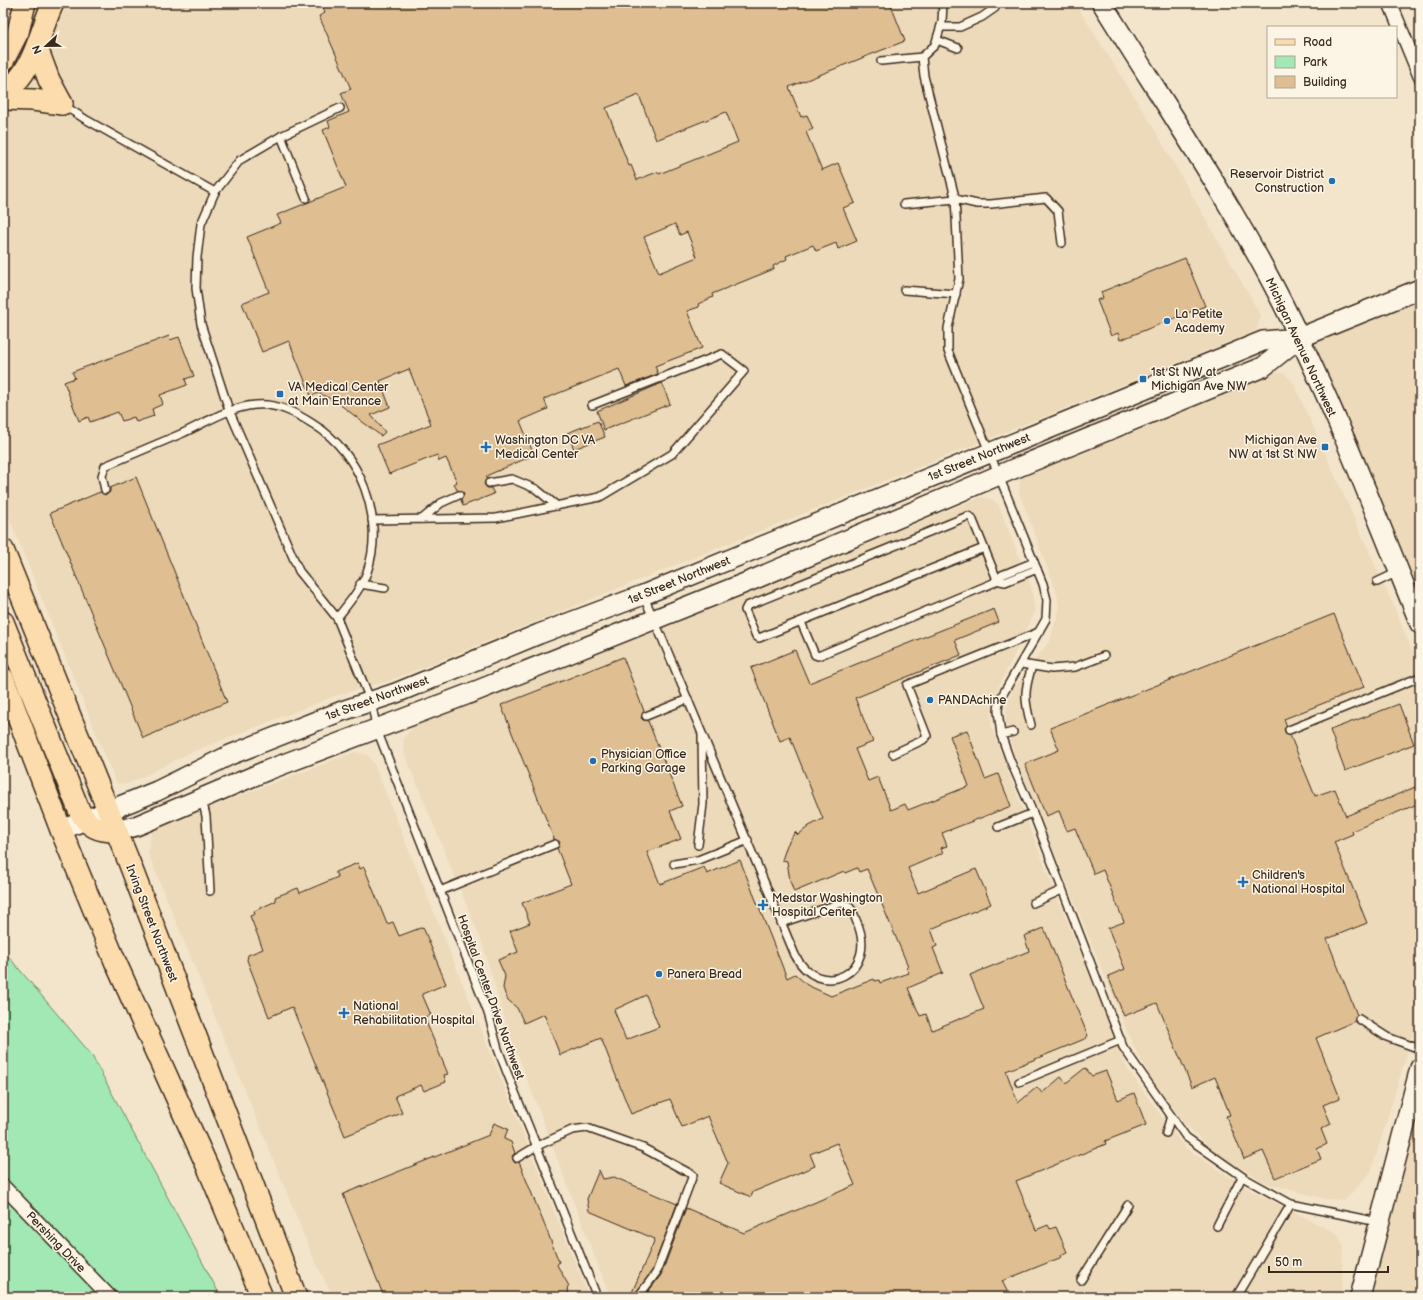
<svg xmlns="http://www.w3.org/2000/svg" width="1423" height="1300" font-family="'Balsamiq Sans',sans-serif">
<rect width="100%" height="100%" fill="#f3e5cc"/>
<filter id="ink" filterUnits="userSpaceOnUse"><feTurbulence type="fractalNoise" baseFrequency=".025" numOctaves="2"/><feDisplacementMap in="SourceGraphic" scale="8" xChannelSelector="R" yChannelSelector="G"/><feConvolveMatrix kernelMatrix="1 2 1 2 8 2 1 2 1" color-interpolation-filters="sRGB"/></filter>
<g filter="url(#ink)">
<!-- built -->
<g fill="#eddabb">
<path d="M3,3h1072l73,115 113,198 -5,15 -862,348 -59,17 -143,56 -64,32 -12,-1 -113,-280z"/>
<path d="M1420,289v337l-121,-288z"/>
<path d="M1269,372l15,1 9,9 102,227 25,61v341l-49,161 -26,28 -20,-1 -57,-15 -50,-29 -33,-31 -31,-40 -23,-43 -117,-288 -8,-28v-17l7,-19 37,-49 9,-31 -2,-16 -38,-100 1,-19z"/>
<path d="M981,497l11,2 6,5 33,82 4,26 -43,89 -1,26 54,140 83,203 57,78 65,42 88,44 5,12 -1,42 -3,9h-729l-103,-270 -25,-84 -79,-193 1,-12 8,-11z"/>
<path d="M355,752l13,3 7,11 214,531h-256l-21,-42 -164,-402 4,-24z"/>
<path d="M1420,1067v230h-60z"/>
</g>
<!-- green -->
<path fill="#a2e8b4" stroke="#6e8969" d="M3,953l5,3 83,98 130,243h-218z"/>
<!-- building -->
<g fill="#dfbf92" stroke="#3b2a1e" fill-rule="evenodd">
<path d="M333,3h557l15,38 -116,46 12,30 6,-2 6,14 -7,3 16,38 16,-7 17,40 -12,5 14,33 -19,8 -2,-6 -20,8 -3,-6 -27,11 1,3 -14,7 1,3 -62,25 1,3 -15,7 1,3 -12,4 15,37 -47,18 3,8 -32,12 -7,-17 -75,30 4,10 -28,12 14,34 -48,21 1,2 -3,6 3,4h4l3,6 -31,12 -2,-6 3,-7 -2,-2 -5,-1 -3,-6 3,-2 -11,-24 -7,3 -2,-6 -48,19 -12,-29 54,-21 -22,-55 -29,12 10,26 -19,8 14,17 -4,4 -43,-33 -19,-10 -8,3 -22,-55 -27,11 -20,-49 27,-11 -22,-55 34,-14 -4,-8 69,-28 -23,-57 7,-3 -2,-6 21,-9 -8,-19 10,-4 -32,-73 6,-3 -2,-6zM639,95l17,45 70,-28 12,30 -79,32 -2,-2 -20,8 -6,-15 -2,1 -23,-58zM675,224l5,11 7,-3 10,25 -38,16 -15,-36z"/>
<path d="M1185,258l20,48 -85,34 -2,-7 -7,3 -14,-36 6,-2 -2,-6z"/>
<path d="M169,336l1,4 9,-3 15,39 -9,3 2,6 -27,10 3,9 -11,5 2,7 -18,6 -2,-5 -12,4 -4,-9 -28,10 -2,-5 -9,4 -15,-39 11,-4 -3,-6z"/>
<path d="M662,383l8,21 -66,26 -7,-19z"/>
<path d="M598,421l7,16 -31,12 -7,-16z"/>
<path d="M136,477l91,225 -84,36 -93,-225 50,-21 6,3 4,-3v-4z"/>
<path d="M994,609l5,13 -44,18 6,15 -106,43 18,44 -18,7 13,32 10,-4 13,33 14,-6 3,6 61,-24 -19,-50 17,-6 18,49 13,-5 13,32 -69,27 5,13 -6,2 2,5 -35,15 10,25 58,-24 15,35 -60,25 6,17 -4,2 10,25 -35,15 12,28 6,-2 6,16 52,-21 -14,-34 59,-24 -5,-15 20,-8 44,108h-2l1,2 -81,33 12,32 19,-16 5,6 19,-16 5,6 19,-15 7,8 14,-5 12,29 16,-7 12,32 -41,16 1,3 -90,37 20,49 12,-5 2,4 6,-2 11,25 -6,3 1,2 -60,24 8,16h-366l17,-22 25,-67 58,25 111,-48 -18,-42 -27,11 5,12 -62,26 -2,5 -32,-14 9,-20 -20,-47 -26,11 -12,-28 -39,15 -30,-76 -41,17 -16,-41 -20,9 -7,-15 -9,-8 -3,-6 -2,-6 2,-12 -7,-16 20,-8 -8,-21 20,-8 -8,-20 49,-19 -14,-36 3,-6 -6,-3 -53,-134 122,-48 21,54 -3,7 2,2 5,1 34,85 -12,5 11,28 -34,13 13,32 44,-17 3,7 33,-14 47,118 8,-4 12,11 24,11 43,-17 1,2 4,-1 1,3 29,-10 -3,-6 2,-1 -41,-97 -8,3 -2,-4 -12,5 -1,-2 -50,21 -4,-11 -3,-20 -5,-1 5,-15 8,-13 3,3 11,-9 14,-7 -33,-82 -10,4 -29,-73 44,-18 14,33zM646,995l13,32 -33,13 -12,-30z"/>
<path d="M1334,614l30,73 -80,32 3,7 -3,3 1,3 5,3 25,61 20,-7 11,27 74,-31v18l-68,28 1,3 -19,8 33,81 -40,16 30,76 -2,2v4l-39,17 24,60 -17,7 8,19 -10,5 6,15 -10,5 4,10 -46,19 -12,-27 -19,8 -18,-43 4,-1 -15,-38 -23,10 -35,-84 -33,13 -16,-40 17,-7 -17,-41 16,-6 -21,-52 -9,4 -19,-46 -8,3 -8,-20 -13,5 -21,-52 34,-14 -9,-22z"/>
<path d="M1399,704l15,40 -69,27 -15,-41z"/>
<path d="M358,863l2,6 4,-2 23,57 6,-2 6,14 24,-9 23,57 -24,10 9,21 -7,2 24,57 -4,1 2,7 -22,9 -3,-6 -26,11 7,17 -57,23 -53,-129 -23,10 -22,-57 1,-5 15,-6 -13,-33 5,-2 -1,-3 22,-10 -1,-4 23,-9 2,5 38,-16 -3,-5z"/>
<path d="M494,1123l14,6 -4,10 7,3 4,11 -3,3 1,4 2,3 4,-1 30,74 10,26 -2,3 12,21 -2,3 3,8h-186l-41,-103 146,-59z"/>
<path d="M599,1170l4,9 11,-2 63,27 -25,67 -19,26h-3l25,-58 -66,-28 -2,-12z"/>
</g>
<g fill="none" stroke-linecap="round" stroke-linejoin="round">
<!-- lane casing -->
<g stroke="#3b2a1e" stroke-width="10">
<g id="lane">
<path d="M943,3l-1,19 -7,23 -13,12 2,19 31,121 4,82 -11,49v23l95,233 4,16 -1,19 -47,82 -1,10 3,24 9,25 23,53 90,234 63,90 60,42 45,25 87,18"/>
<path d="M941,27h19l22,-10 13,-9"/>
<path d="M937,40l21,8"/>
<path d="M881,61l41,-4"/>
<path d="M63,105l22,14 130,73"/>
<path d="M340,108l-59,28 -41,24 -25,32 -14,32 -4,33 -1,31 5,36 28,86 70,161 38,47 34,84 6,28 111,283 10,36 8,21 91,227"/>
<path d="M281,136l25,62"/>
<path d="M904,204l51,-5 22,5h14l55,-6 12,13 4,32"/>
<path d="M904,290l52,4"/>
<path d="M489,483l23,-4 24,10 21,17"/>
<path d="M105,490l-3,-14 3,-10c26,-11 52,-22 78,-33 24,-11 46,-26 73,-28 21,-2 40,8 57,19 47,28 73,94 54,148 -6,17 -19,32 -30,46"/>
<path d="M422,519l19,-16 18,-8"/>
<path d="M372,520l124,-2 104,-21 72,-43 72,-83 -22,-17 -130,51"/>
<path d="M984,548l-225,90 -3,-2 -11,-26 2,-4 221,-90 4,2 24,59v3"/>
<path d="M996,580l9,2 32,-13"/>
<path d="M1377,582l21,-10"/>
<path d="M360,584l25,4"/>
<path d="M644,597l18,41 133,317c24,47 86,19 61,-35 -3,-9 -6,-16 -15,-17l-60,20"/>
<path d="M801,622l14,33 3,1 175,-73 9,-8 32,-13"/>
<path d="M1021,664l31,5 23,-2 29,-11"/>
<path d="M646,716l42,-17"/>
<path d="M1031,725c-7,-26 -7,-34 1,-59"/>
<path d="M1289,730l131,-53"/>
<path d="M1001,735l12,-3"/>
<path d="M893,754l30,-14 4,-4 -20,-51 132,-53"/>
<path d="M202,799l4,17 4,75"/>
<path d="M998,827l35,-14"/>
<path d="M698,845l5,-41 -1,-69"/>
<path d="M674,864l24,-4 50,-20"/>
<path d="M440,891l115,-47"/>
<path d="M1033,903l29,-13"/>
<path d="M1359,1019l28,18 33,12"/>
<path d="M1019,1082l102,-42"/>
<path d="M1166,1133l5,-17"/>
<path d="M517,1158l20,-12 35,-16 15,-2 56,20 50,27 -37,98 -18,24"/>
<path d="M1217,1226l25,-49"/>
<path d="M1081,1280l47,-75"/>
<path d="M1236,1297l55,-93"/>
</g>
</g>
<!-- street casing -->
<g stroke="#3b2a1e" stroke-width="16">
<g id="street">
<path d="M1390,3l30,73"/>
<path d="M3,1186l107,111"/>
</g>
</g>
<!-- secondary casing -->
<g stroke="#3b2a1e" stroke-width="22">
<g id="secondary">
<path d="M1102,3c61,99 129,198 181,301 52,104 94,213 137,320"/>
<path d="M61,830l96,-39 73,-36 112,-44 54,-18 143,-59 104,-39 620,-254 36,-3"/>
<path d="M116,831l20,-5 132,-56 203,-77 284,-114 256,-109 252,-103 36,-29 121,-49"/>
<path d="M1360,1297l60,-229"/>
</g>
</g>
<!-- primary casing -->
<g stroke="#3b2a1e" stroke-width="24">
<g id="primary">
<path d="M37,48l12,32 13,24"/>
<path d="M3,61l15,-29 7,-29"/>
<path d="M3,95c33,-27 34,-57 50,-92"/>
<path d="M3,99l30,1 29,4"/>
<path d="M3,550l126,312 167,435"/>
<path d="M3,622l76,188c9,17 19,21 37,21"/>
<path d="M3,678l58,152 54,131 94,209 53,127"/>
</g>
</g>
<!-- lane -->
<use href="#lane" stroke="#fcf5e5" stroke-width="7"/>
<!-- street -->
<use href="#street" stroke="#fcf5e5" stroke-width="13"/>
<!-- secondary -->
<use href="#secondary" stroke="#fcf5e5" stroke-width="19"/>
<!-- primary -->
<use href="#primary" stroke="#fcdcac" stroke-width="21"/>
</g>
</g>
<!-- markers -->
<g fill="#1f6fb2" stroke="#fcf5e5" stroke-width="1.5">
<circle cx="1332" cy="181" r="4"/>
<circle cx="1167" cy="321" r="4"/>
<rect x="1139" y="375" width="8" height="8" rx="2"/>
<rect x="276" y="390" width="8" height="8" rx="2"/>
<path d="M484 441h4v4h4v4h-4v4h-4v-4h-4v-4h4z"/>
<rect x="1321" y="443" width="8" height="8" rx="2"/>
<circle cx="930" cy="700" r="4"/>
<circle cx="593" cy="761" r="4"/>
<path d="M1241 876h4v4h4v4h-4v4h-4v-4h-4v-4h4z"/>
<path d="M761 899h4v4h4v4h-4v4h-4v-4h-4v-4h4z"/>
<circle cx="659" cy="974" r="4"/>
<path d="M342 1007h4v4h4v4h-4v4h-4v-4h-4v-4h4z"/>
</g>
<g text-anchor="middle" stroke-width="3" stroke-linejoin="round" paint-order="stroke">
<!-- poi labels -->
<g font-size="12" fill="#3b2a1e" stroke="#fcf5e5" text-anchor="start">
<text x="1324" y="178" text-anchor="end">Reservoir District<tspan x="1324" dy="14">Construction</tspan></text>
<text x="1175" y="318">La Petite<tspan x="1175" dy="14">Academy</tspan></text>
<text x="1151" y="376">1st St NW at<tspan x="1151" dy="14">Michigan Ave NW</tspan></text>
<text x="288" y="391">VA Medical Center<tspan x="288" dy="14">at Main Entrance</tspan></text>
<text x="495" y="444">Washington DC VA<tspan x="495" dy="14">Medical Center</tspan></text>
<text x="1317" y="444" text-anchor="end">Michigan Ave<tspan x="1317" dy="14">NW at 1st St NW</tspan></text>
<text x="938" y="704">PANDAchine</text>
<text x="601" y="758">Physician Office<tspan x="601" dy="14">Parking Garage</tspan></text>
<text x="1252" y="879">Children's<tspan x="1252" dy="14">National Hospital</tspan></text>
<text x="772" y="902">Medstar Washington<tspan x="772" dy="14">Hospital Center</tspan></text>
<text x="667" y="978">Panera Bread</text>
<text x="353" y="1010">National<tspan x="353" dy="14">Rehabilitation Hospital</tspan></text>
</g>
<!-- street labels -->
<g font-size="12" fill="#3b2a1e" stroke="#fcf5e5">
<text transform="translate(1301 347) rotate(65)" y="4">Michigan Avenue Northwest</text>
<text transform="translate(979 457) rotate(-22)" y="4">1st Street Northwest</text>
<text transform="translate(679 580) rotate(-22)" y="4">1st Street Northwest</text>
<text transform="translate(377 698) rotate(-20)" y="4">1st Street Northwest</text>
<text transform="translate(152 923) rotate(69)" y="4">Irving Street Northwest</text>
<text transform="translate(491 997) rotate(70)" y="4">Hospital Center Drive Northwest</text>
<text transform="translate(56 1242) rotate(46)" y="4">Pershing Drive</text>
</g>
</g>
<!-- margin -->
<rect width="1423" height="1300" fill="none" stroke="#fcf5e5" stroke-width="16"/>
<rect x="8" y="8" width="1407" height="1284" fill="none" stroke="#3b2a1e" stroke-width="1.5" filter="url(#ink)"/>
<!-- legend -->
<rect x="1267" y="26" width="130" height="72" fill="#fcf5e5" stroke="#afa495"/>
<rect x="1275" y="39" width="20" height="6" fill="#fcdcac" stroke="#afa495"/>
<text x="1303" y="46" font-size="12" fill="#3b2a1e">Road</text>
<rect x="1275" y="56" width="20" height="12" fill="#a2e8b4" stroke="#afa495"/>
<text x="1303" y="66" font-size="12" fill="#3b2a1e">Park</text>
<rect x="1275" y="76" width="20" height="12" fill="#dfbf92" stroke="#afa495"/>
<text x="1303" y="86" font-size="12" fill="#3b2a1e">Building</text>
<!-- north arrow -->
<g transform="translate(46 46) rotate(248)" stroke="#fcf5e5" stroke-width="3" paint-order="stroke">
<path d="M0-3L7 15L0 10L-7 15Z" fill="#3b2a1e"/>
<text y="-6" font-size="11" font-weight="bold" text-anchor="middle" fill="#3b2a1e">N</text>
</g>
<!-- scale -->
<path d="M1269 1266v6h119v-6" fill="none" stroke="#3b2a1e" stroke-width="2"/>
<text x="1275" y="1266" font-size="12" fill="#3b2a1e" stroke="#fcf5e5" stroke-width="3" paint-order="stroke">50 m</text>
</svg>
